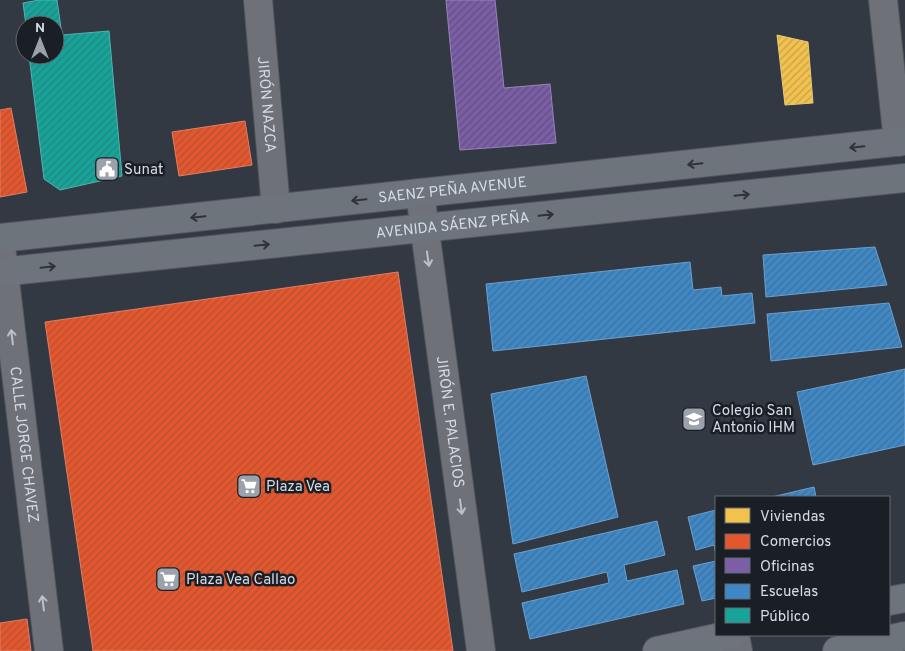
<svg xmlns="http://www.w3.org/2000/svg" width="905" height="651" font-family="Overpass,sans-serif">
<defs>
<pattern id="homes-hatch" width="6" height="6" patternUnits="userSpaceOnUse" patternTransform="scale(1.25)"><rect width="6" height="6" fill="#f2c14e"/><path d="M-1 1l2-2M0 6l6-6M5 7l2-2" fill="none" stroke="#c6a14c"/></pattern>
<pattern id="shops-hatch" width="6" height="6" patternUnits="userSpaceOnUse" patternTransform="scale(1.25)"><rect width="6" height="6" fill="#e4572e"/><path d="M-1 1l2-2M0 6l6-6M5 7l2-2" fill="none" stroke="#b35135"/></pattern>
<pattern id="offices-hatch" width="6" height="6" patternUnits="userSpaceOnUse" patternTransform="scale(1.25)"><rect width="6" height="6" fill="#7b5ea7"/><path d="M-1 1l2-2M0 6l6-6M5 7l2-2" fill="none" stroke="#60517b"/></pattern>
<pattern id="schools-hatch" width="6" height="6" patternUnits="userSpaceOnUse" patternTransform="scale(1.25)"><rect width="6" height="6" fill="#3f88c5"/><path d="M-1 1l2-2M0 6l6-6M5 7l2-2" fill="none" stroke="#3f7098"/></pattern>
<pattern id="public-hatch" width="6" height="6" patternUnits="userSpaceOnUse" patternTransform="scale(1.25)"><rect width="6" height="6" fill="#17a398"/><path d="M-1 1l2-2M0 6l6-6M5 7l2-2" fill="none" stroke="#23867f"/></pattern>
</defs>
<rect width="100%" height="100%" fill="#333942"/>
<!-- homes -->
<path fill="url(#homes-hatch)" stroke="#e9c97b" d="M777,35l31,7 5,61 -28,2z"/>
<!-- shops -->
<g fill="url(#shops-hatch)" stroke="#df7f65">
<path d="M11,108l16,84 -27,5v-87z"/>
<path d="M245,121l7,44 -73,11 -7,-44z"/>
<path d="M398,272l55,379h-360l-48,-329z"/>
<path d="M27,619l4,32h-31v-28z"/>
</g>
<!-- offices -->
<path fill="url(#offices-hatch)" stroke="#9684ba" d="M446,0h49l9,88 46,-4 6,59 -96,7z"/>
<!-- schools -->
<g fill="url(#schools-hatch)" stroke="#6ca1cf">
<path d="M875,247l12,38 -121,12 -3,-42z"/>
<path d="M690,262l3,28 28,-3 1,9 30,-3 3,30 -262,28 -7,-67z"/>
<path d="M889,303l13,44 -131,14 -4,-47z"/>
<path d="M905,369v76l-92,20 -16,-73z"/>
<path d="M586,376l32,141 -105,27 -22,-150z"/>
<path d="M814,487l2,10h-44z"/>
<path d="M716,510v45l-2,-10 -18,5 -8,-33z"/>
<path d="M657,521l8,34 -41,10 3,16 50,-11 7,34 -154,35 -8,-36 87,-20 -2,-11 -85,20 -8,-38z"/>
<path d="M716,561v37l-14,3 -9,-35z"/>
</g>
<!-- public -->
<path fill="url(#public-hatch)" stroke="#50b4af" d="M39,0h18l5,35 47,-4 13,145 -62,14 -16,-11 -15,-124h26v-30h-29l-3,-22z"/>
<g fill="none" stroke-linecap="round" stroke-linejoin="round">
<!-- minor casing -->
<g stroke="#51555d" stroke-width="30">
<g id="minor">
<path id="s1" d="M258,0l18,209"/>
<path d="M883,0l15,142"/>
<path id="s2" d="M420,193l61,458"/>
<path id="s3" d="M0,238l49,413"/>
<path d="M735,635l3,16"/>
</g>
</g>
<!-- secondary casing -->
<g stroke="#51555d" stroke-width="30">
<g id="secondary">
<path id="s4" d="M0,238l905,-97"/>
<path id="s5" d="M0,272l905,-94"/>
<path d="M889,601l16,-3"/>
<path d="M657,651l73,-16"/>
<path d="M837,651l68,-15"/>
</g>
</g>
<!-- minor -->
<use href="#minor" stroke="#6e7278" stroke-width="28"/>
<!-- secondary -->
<use href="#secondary" stroke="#6e747c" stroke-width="28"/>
</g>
<!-- one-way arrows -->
<defs><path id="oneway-shaft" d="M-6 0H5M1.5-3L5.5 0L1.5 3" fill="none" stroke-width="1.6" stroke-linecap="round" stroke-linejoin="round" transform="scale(1.25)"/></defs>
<g stroke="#2f343c">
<use href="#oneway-shaft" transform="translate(857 147) rotate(174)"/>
<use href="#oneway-shaft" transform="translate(695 164) rotate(174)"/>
<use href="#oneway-shaft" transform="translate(742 195) rotate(-6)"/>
<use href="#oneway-shaft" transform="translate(359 200) rotate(174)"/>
<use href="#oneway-shaft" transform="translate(546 215) rotate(-6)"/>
<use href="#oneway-shaft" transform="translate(198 217) rotate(174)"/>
<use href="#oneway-shaft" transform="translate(262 245) rotate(-6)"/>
<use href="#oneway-shaft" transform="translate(48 267) rotate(-6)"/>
</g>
<g stroke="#bac1ca">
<use href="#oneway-shaft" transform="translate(428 259) rotate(82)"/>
<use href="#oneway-shaft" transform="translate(12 337) rotate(-97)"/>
<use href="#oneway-shaft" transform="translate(461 507) rotate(82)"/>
<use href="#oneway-shaft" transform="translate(43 603) rotate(-97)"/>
</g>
<!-- icons -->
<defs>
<g id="civic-square" transform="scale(1.25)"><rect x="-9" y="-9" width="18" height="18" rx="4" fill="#9ca2ac" stroke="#1a1f26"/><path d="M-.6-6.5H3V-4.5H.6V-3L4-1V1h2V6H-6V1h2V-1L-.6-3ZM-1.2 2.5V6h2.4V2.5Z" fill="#fff"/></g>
<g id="university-square" transform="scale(1.25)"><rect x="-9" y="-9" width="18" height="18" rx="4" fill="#9ca2ac" stroke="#1a1f26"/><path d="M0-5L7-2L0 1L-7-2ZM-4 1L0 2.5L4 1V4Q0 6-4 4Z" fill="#fff"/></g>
<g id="supermarket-square" transform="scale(1.25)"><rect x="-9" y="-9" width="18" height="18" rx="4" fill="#9ca2ac" stroke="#1a1f26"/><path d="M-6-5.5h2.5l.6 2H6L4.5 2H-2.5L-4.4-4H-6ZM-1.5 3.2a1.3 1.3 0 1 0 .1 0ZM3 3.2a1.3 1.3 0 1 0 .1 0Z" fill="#fff"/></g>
</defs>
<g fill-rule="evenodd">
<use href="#civic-square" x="107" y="169"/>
<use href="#university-square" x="694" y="419"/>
<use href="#supermarket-square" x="249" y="486"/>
<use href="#supermarket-square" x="168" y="579"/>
</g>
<g text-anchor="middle" stroke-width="5" stroke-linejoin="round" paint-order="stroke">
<!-- street labels -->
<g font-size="15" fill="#d4dbe5" stroke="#1a1f26">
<text dy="5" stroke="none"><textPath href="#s1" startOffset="105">JIRÓN NAZCA</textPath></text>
<text dy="5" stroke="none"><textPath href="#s4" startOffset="455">SAENZ PEÑA AVENUE</textPath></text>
<text dy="5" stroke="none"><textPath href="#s5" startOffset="455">AVENIDA SÁENZ PEÑA</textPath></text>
<text dy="5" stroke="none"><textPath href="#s2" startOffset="231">JIRÓN E. PALACIOS</textPath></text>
<text dy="5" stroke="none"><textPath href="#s3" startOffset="208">CALLE JORGE CHAVEZ</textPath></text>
</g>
<!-- poi labels -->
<g font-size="15" fill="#d4dbe5" stroke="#1a1f26" text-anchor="start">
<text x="124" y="174">Sunat</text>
<text x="712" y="415">Colegio San<tspan x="712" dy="17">Antonio IHM</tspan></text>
<text x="266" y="491">Plaza Vea</text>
<text x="186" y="584">Plaza Vea Callao</text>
</g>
</g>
<!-- legend -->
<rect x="715" y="496" width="175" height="140" fill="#1a1f26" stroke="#646a72"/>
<rect x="725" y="508" width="25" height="15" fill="#f2c14e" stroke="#646a72"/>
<text x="760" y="521" font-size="15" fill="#d4dbe5">Viviendas</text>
<rect x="725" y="534" width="25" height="15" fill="#e4572e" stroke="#646a72"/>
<text x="760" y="546" font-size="15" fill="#d4dbe5">Comercios</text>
<rect x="725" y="558" width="25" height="15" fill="#7b5ea7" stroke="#646a72"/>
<text x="760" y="571" font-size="15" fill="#d4dbe5">Oficinas</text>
<rect x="725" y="584" width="25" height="15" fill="#3f88c5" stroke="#646a72"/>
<text x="760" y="596" font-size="15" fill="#d4dbe5">Escuelas</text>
<rect x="725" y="608" width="25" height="15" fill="#17a398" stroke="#646a72"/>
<text x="760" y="621" font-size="15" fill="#d4dbe5">Público</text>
<!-- north arrow -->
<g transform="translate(40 40)"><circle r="24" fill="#1a1f26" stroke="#646a72"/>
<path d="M0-4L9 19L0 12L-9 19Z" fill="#9ca2ac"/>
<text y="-8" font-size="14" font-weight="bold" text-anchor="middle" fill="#d4dbe5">N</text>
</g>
</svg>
